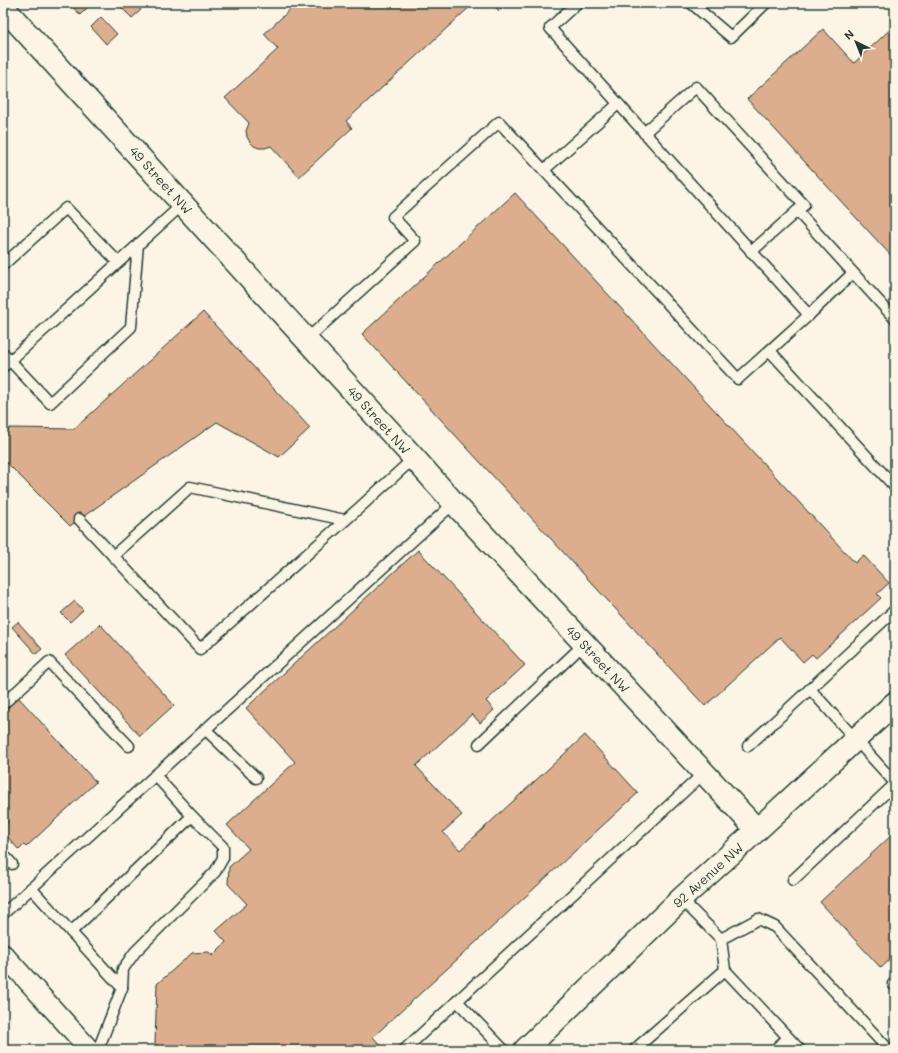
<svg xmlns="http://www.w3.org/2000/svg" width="898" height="1053" font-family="Mali,sans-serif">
<rect width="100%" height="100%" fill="#fcf5e5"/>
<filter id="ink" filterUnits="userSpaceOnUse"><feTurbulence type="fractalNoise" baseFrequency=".025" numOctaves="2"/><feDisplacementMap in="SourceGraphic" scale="8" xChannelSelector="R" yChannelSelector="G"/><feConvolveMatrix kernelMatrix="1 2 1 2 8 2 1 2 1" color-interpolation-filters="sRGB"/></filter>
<g filter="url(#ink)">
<!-- building -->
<g fill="#dcae8d" stroke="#1f3d34">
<path d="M69,3h19l2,2 -10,10z"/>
<path d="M117,3h18l6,7 -9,8z"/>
<path d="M297,3h177l-128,118 6,7 -53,49 -28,-31 -6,2h-6l-5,-2 -4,-4 -3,-5 -1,-6 3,-8 -24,-25 53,-49 -14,-15z"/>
<path d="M492,3h15l-8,8z"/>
<path d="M101,17l16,17 -11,10 -15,-17z"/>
<path d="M895,25v235l-148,-161 76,-70 31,34z"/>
<path d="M515,193l340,370 8,-8 26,28 -12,11 4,4 -65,60 -4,-4 -9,8 -23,-25 -75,69 -343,-372z"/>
<path d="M203,312l107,116 -31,29 -62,-35 -147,104 -67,-67v-22l7,-9 64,1z"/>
<path d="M418,550l107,115 -39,36 8,9 -14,13 -8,-9 -56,52 46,49 -19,17 17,18 125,-115 53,58 -265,244 12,13h-225l-5,-6 2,-60 35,-31 17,-1 3,4 14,-14 -10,-11 31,-27 -19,-20 1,-17 20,-18 -22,-24 68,-63 -49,-54z"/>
<path d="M75,601l8,9 -13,12 -9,-9z"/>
<path d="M18,622l24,27 -6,5 -24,-27z"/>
<path d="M100,624l74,81 -34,31 -75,-81z"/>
<path d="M18,697l78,85 -70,65 -2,-2 -5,5 -15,-17 2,-8 2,-3 -5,-5v-105z"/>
<path d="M895,832v123l-14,13 -61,-66z"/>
</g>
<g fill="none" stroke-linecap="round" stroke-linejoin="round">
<!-- service casing -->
<g stroke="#1f3d34" stroke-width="13">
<g id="service">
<path d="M691,3l40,34 35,-34"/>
<path d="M644,133l52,-46 108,118 -7,6"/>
<path d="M544,170l74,-66"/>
<path d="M751,252l46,-41 98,108"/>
<path d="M3,265l63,-57 52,54"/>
<path d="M809,315l44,-42"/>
<path d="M306,340l109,-99 -22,-24 106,-95 239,257 71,-64 -259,-287 27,-25"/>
<path d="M770,351l125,136"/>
<path d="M3,353l47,50 81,-76 7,-83"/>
<path d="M3,367l180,-163"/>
<path d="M79,519l121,130 158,-140 56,-51"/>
<path d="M113,556l77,-69 155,33"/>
<path d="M810,689l85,-79"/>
<path d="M3,704l46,-42 80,84"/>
<path d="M205,729l51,49"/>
<path d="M479,744l105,-100"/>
<path d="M748,746l62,-57 85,94"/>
<path d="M3,854l9,10"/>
<path d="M793,880l102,-96"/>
<path d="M31,888l91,100 -24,62"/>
<path d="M681,899l40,40 4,31 75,80"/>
<path d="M3,914l451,-411"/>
<path d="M71,932l121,-116 -37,-41"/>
<path d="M721,939l37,-20 17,8 114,123"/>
<path d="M893,984l2,2"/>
<path d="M122,988l1,-19 12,-17 80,-80 8,-14v-11l-31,-31"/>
<path d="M457,1001l47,49"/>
<path d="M404,1050l300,-277"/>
<path d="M634,1050l91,-80"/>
<path d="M774,1050l14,-12"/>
</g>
</g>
<!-- minor casing -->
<g stroke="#1f3d34" stroke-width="22">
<path id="minor" d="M3,954l87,96"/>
</g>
<!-- tertiary casing -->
<g stroke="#1f3d34" stroke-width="25">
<path id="tertiary" d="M3,7l411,451 40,45 303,327"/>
</g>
<!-- secondary casing -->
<g stroke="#1f3d34" stroke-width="25">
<path id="secondary" d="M525,1050l156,-151 76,-69 138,-127"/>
</g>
<!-- service -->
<use href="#service" stroke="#fcf5e5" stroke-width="10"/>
<!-- minor -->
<use href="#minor" stroke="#fcf5e5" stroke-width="19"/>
<!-- tertiary -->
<use href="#tertiary" stroke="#fcf5e5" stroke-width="22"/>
<!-- secondary -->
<use href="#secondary" stroke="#fcf5e5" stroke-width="22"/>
</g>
</g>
<g text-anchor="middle" stroke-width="4" stroke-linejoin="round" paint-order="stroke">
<!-- street labels -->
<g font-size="13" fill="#1f3d34" stroke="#fcf5e5">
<text transform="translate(161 180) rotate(48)" y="5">49 Street NW</text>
<text transform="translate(379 420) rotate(48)" y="5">49 Street NW</text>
<text transform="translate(598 659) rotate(47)" y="5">49 Street NW</text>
<text transform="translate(708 875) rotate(-42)" y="5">92 Avenue NW</text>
</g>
</g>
<!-- margin -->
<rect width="898" height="1053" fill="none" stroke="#fcf5e5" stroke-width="16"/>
<rect x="8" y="8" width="882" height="1037" fill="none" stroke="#1f3d34" stroke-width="1.5" filter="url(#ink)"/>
<!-- north arrow -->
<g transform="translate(856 42) rotate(317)" stroke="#fcf5e5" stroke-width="3" paint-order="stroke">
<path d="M0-3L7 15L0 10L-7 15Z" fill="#1f3d34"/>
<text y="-6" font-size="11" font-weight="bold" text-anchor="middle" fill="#1f3d34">N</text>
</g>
</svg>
